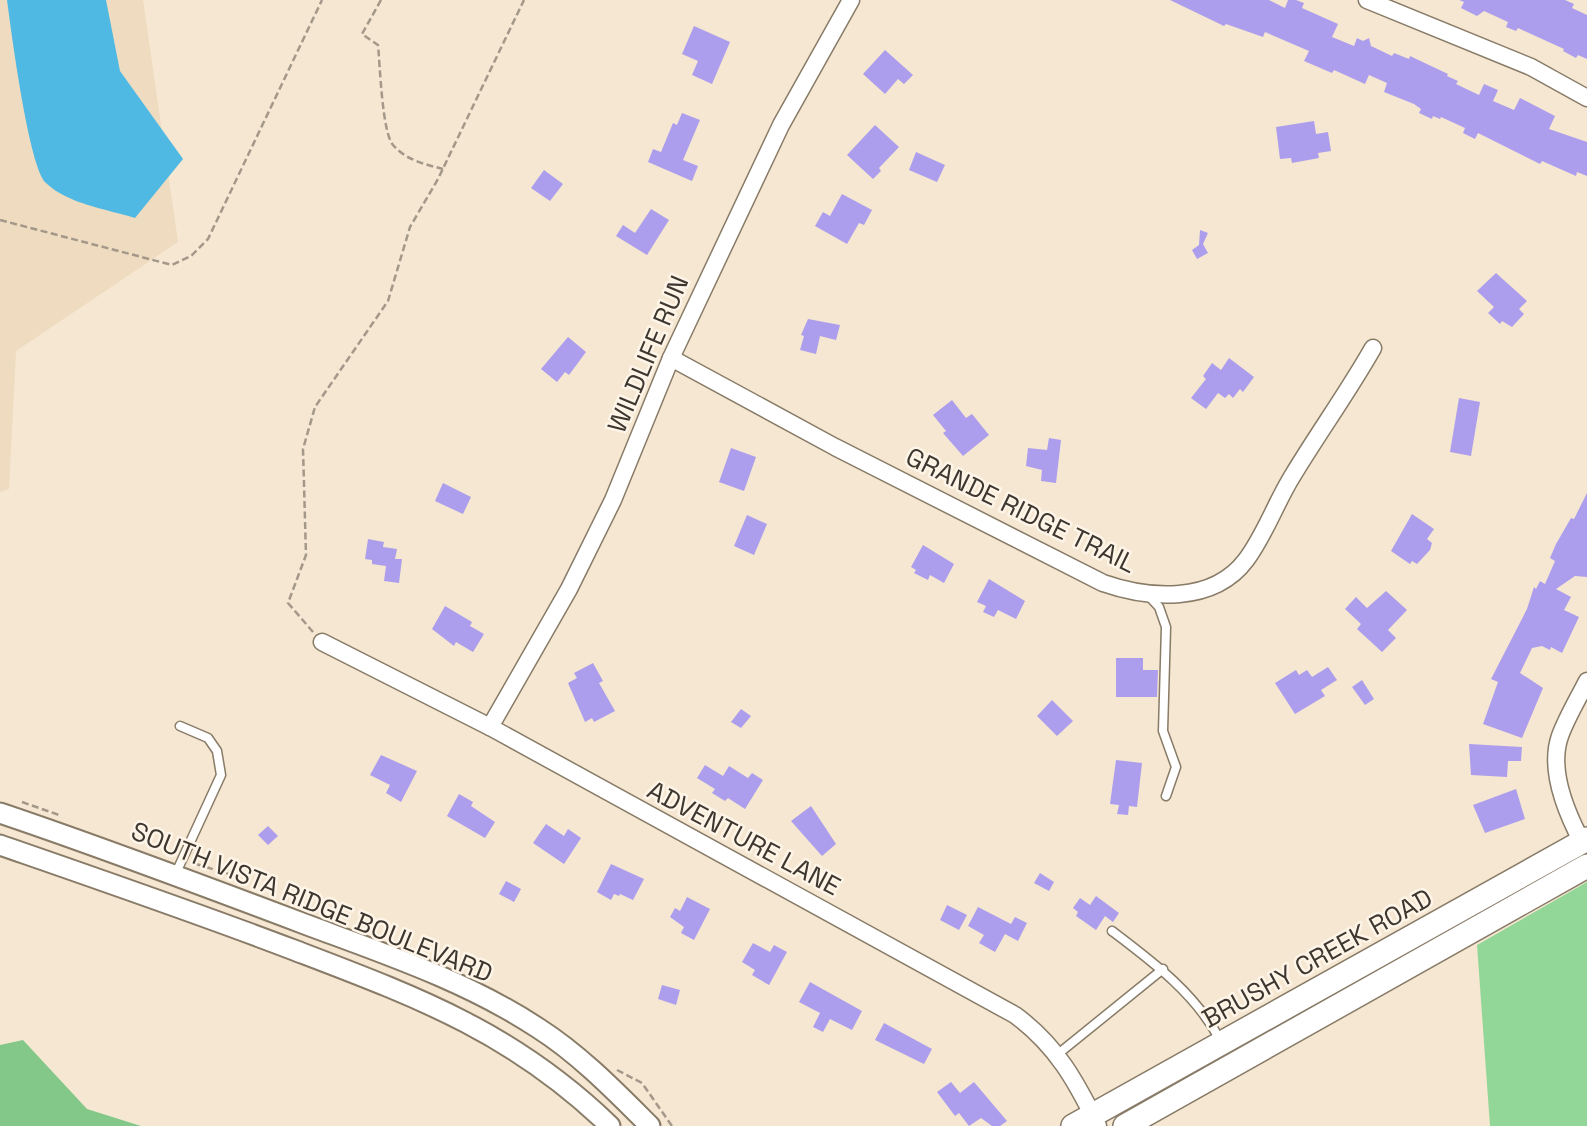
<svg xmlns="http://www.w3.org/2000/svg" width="1587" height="1126" font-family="'Space Grotesk',sans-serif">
<rect width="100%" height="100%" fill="#f5e7d1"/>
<!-- built -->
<path fill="#efdcc0" d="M0,0h143l35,242 -162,109 -7,138 -9,3z"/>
<!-- green -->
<path fill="#93d798" d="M1587,882v244h-97l-13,-181z"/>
<!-- forest -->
<path fill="#83c889" d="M23,1040l64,69 54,17h-141v-81z"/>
<!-- water -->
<path fill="#50b9e3" d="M7,0h99l14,71 63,88 -48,59c-29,-9 -67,-14 -89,-35 -17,-15 -35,-153 -39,-183z"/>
<!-- building -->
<g fill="#ad9eed">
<path d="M1170,0h99l16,8 3,-8h8l8,3 -2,5 36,16 -6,13 22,9 3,-8 6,3 6,-3 2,8 21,10 2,-3 15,6 1,-3 38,18 -1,2 11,5 -2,3 23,11 5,-11 14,6 -5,11 21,9 6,-12 35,18 -6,13 38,13v34l-10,-4 -1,4 -34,-15 -2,3 -62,-31 -3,6 -12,-6 2,-5 -24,-11 -1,2 -7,-3 -1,3 -13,-6 2,-4 -7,-5 -30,-12 3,-9 -18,-8 -4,9 -31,-14 -2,3 -28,-12 5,-10 -44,-19 -2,5 -37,-13 -2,2z"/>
<path d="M1459,0h106l9,4 -2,4 15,7v44l-9,-4 -2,3 -13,-7 1,-2 -46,-21 -2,3 -10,-4 2,-5 -24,-11 -7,5 -16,-8 3,-6z"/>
<path d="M694,26l36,16 -18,42 -20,-9 6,-14 -16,-7z"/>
<path d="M885,50l28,25 -9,9 -6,-5 -13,15 -22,-20z"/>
<path d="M682,113l18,7 -17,40 15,6 -6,15 -44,-19 5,-13 8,3 12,-29 4,2z"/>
<path d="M1314,121l2,13 12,-2 3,19 -13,2 1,5 -27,5 -1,-5 -11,1 -4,-32z"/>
<path d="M875,125l24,22 -20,21 2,3 -8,8 -26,-24z"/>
<path d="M916,152l29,13 -8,17 -28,-12z"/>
<path d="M544,170l19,14 -13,17 -19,-13z"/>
<path d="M842,194l30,16 -8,15 -5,-2 -12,21 -32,-18 8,-14 7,4z"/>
<path d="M651,209l18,11 -22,35 -31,-19 7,-11 12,8z"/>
<path d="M1200,230l8,3 -5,11 5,9 -11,6 -5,-9 7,-5z"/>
<path d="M1496,273l31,28 -8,8 5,5 -12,13 -10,-6 -2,3 -12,-11 6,-6 -17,-16z"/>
<path d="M808,319l32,6 -4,15 -16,-4 -4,18 -16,-4 4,-14 -3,-1z"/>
<path d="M568,337l18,15 -17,23 -4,-3 -8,10 -16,-13z"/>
<path d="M1229,358l25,19 -11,15 -3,-3 -7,9 -4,-4 -4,4 -7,-5 -12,16 -15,-11 15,-19 -3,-3 9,-13 9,7z"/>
<path d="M1459,398l21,4 -9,54 -21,-4z"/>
<path d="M952,400l14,18 6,-4 17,21 -26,21 -20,-23 3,-2 -13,-16z"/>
<path d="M1049,438l12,2 -5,43 -15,-2 1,-11 -16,-4 2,-18 19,2z"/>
<path d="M731,448l25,9 -12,34 -25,-9z"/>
<path d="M443,483l28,14 -8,17 -28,-13z"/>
<path d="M1587,493v84l-12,-1 -19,13 15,8 -7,13 15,7 -17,36 -11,-6 -1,3 -8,-4 -10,2 -12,25 23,15 -21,50 -39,-14 15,-42 -7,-3 36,-70 7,-22 2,2 4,-8 5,3 10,-23 -5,-3 6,-14 15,-26 3,1z"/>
<path d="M1412,514l22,15 -7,10 5,4 -2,7 -13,14 -5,-3 -2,3 -19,-13z"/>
<path d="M747,515l20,9 -13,31 -20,-9z"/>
<path d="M368,539l16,3 -1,5 14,2 -2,10h7l-3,24 -15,-2 2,-15 -14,-2v-4l-7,-1z"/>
<path d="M923,545l31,19 -10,19 -14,-8 -2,5 -14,-7 2,-3 -5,-3z"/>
<path d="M989,579l36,22 -9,18 -18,-9 -4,7 -11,-5 3,-6 -9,-4z"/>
<path d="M1386,591l21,19 -19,20 8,8 -14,14 -25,-23 4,-5 -16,-15 11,-12 11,11z"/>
<path d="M445,606l27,16 -2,4 14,8 -11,18 -17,-10 -2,4 -22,-17z"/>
<path d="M1116,658h27v12h15l-1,27h-41z"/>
<path d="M593,663l10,18 -4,2 16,28 -21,11 -2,-4 -7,4 -17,-39 9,-5 -3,-5z"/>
<path d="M1328,667l9,13 -16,10 4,6 -30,18 -20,-31 21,-13 3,5 8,-5 5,7z"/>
<path d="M1362,680l12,19 -9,6 -13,-18z"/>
<path d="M1052,700l21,21 -16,15 -20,-20z"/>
<path d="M741,709l10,7 -10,12 -10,-6z"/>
<path d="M1469,744l53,3 -1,14h-13l-1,16 -36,-2z"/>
<path d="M381,755l36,16 -16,31 -15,-9 4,-8 -20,-10z"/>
<path d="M1116,760l26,3 -5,44 -8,-1 -1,9 -11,-1 2,-9 -9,-1z"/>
<path d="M705,765l18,11 6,-10 19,12 4,-5 11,7 -18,29 -17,-11 -3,3 -13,-8 3,-4 -18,-11z"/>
<path d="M1516,789l9,30 -40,14 -12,-28z"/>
<path d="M459,794l14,8 -2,4 24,16 -10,16 -38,-22z"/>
<path d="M811,806l25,38 -14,12 -31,-35z"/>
<path d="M546,824l18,12 4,-7 13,9 -17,26 -31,-21z"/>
<path d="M268,826l10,10 -10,9 -10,-10z"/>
<path d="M611,864l33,15 -11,21 -13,-6 -1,2 -5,-2 -3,6 -14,-8z"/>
<path d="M1040,873l14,9 -5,9 -15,-8z"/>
<path d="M506,881l15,8 -7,13 -15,-8z"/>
<path d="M1096,896l23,17 -6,9 -8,-6 -9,14 -20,-14 2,-4 -5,-4 7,-10 10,7z"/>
<path d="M687,897l23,12 -16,31 -13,-7 3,-6 -14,-10 5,-9 5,3z"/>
<path d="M947,905l20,10 -8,15 -19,-10z"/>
<path d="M978,907l33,17 4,-7 12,6 -9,18 -13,-7 -10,18 -16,-9 5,-8 -16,-9z"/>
<path d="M753,943l17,9 4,-7 13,7 -18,33 -17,-10 3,-5 -13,-8z"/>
<path d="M810,982l52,29 -10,19 -22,-11 -7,13 -10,-5 7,-14 -21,-11z"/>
<path d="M662,985l18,5 -4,15 -18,-6z"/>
<path d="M884,1023l48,26 -8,15 -49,-24z"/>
<path d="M951,1082l9,11 14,-11 33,39 -7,5h-8l-11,-8 -12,8 -10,-13 -4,3 -18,-24z"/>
</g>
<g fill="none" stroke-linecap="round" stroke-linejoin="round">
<!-- service casing -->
<g stroke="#887b67" stroke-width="11">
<g id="service">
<path d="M1147,594l12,13 7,20 -3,104 13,36 -10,29"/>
<path d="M175,875l46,-100 -4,-24 -9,-13 -28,-12"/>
<path d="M1112,931c41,31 84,63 108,109"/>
<path d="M1058,1054l105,-85"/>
</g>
</g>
<!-- minor casing -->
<g stroke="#887b67" stroke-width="19">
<g id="minor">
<path d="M1367,0l164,67 56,31"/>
<path d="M671,358l164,89 268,136c46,16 110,21 143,-23 19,-25 30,-58 47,-85 26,-43 55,-83 80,-127"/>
<path d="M322,642l168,85 525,288c41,30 61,66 83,111"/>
<path d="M490,727l79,-138 44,-89 58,-142 110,-233 70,-125"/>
<path d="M1582,842c-16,-30 -34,-72 -22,-106 7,-19 18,-37 27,-55"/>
</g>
</g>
<!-- tertiary casing -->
<g stroke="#887b67" stroke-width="23">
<g id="tertiary">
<path d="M0,813c104,35 207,74 310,113 78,29 158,56 228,102 41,26 77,63 112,98"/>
<path d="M0,845c98,34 197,68 294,105 123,47 219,82 316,176"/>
</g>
</g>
<!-- secondary casing -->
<g stroke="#887b67" stroke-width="26">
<g id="secondary">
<path d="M1073,1126l514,-287"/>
<path d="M1125,1126l462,-260"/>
</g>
</g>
<!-- path -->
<g stroke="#a39889" stroke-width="2.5" stroke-dasharray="7 3.5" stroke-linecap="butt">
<path d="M381,0l-19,34 16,11c2,20 4,87 15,100 13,15 31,19 50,24"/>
<path d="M0,220l172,45 19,-9 17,-17 114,-239"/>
<path d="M313,632l-25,-29 18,-48 -3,-106 12,-42 73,-106 22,-74 28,-48 86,-179"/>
<path d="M22,802l37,13"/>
<path d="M196,864l33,10 13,8"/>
<path d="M297,903l29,11"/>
<path d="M617,1070l25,13 30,43"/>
</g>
<!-- service -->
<use href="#service" stroke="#fff" stroke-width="8"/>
<!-- minor -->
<use href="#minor" stroke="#fff" stroke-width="16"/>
<!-- tertiary -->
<use href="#tertiary" stroke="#fff" stroke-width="19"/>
<!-- secondary -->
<use href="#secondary" stroke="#fff" stroke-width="23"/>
</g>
<g text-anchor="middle" stroke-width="5" stroke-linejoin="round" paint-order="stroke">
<!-- street labels -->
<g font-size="26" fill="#3d372f" stroke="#fef5e8">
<text transform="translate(648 354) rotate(-67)" y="9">WILDLIFE RUN</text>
<text transform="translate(1021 510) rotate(26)" y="9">GRANDE RIDGE TRAIL</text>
<text transform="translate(744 838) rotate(28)" y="9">ADVENTURE LANE</text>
<text transform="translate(312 902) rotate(22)" y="9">SOUTH VISTA RIDGE BOULEVARD</text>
<text transform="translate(1317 958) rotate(-29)" y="9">BRUSHY CREEK ROAD</text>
</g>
</g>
</svg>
